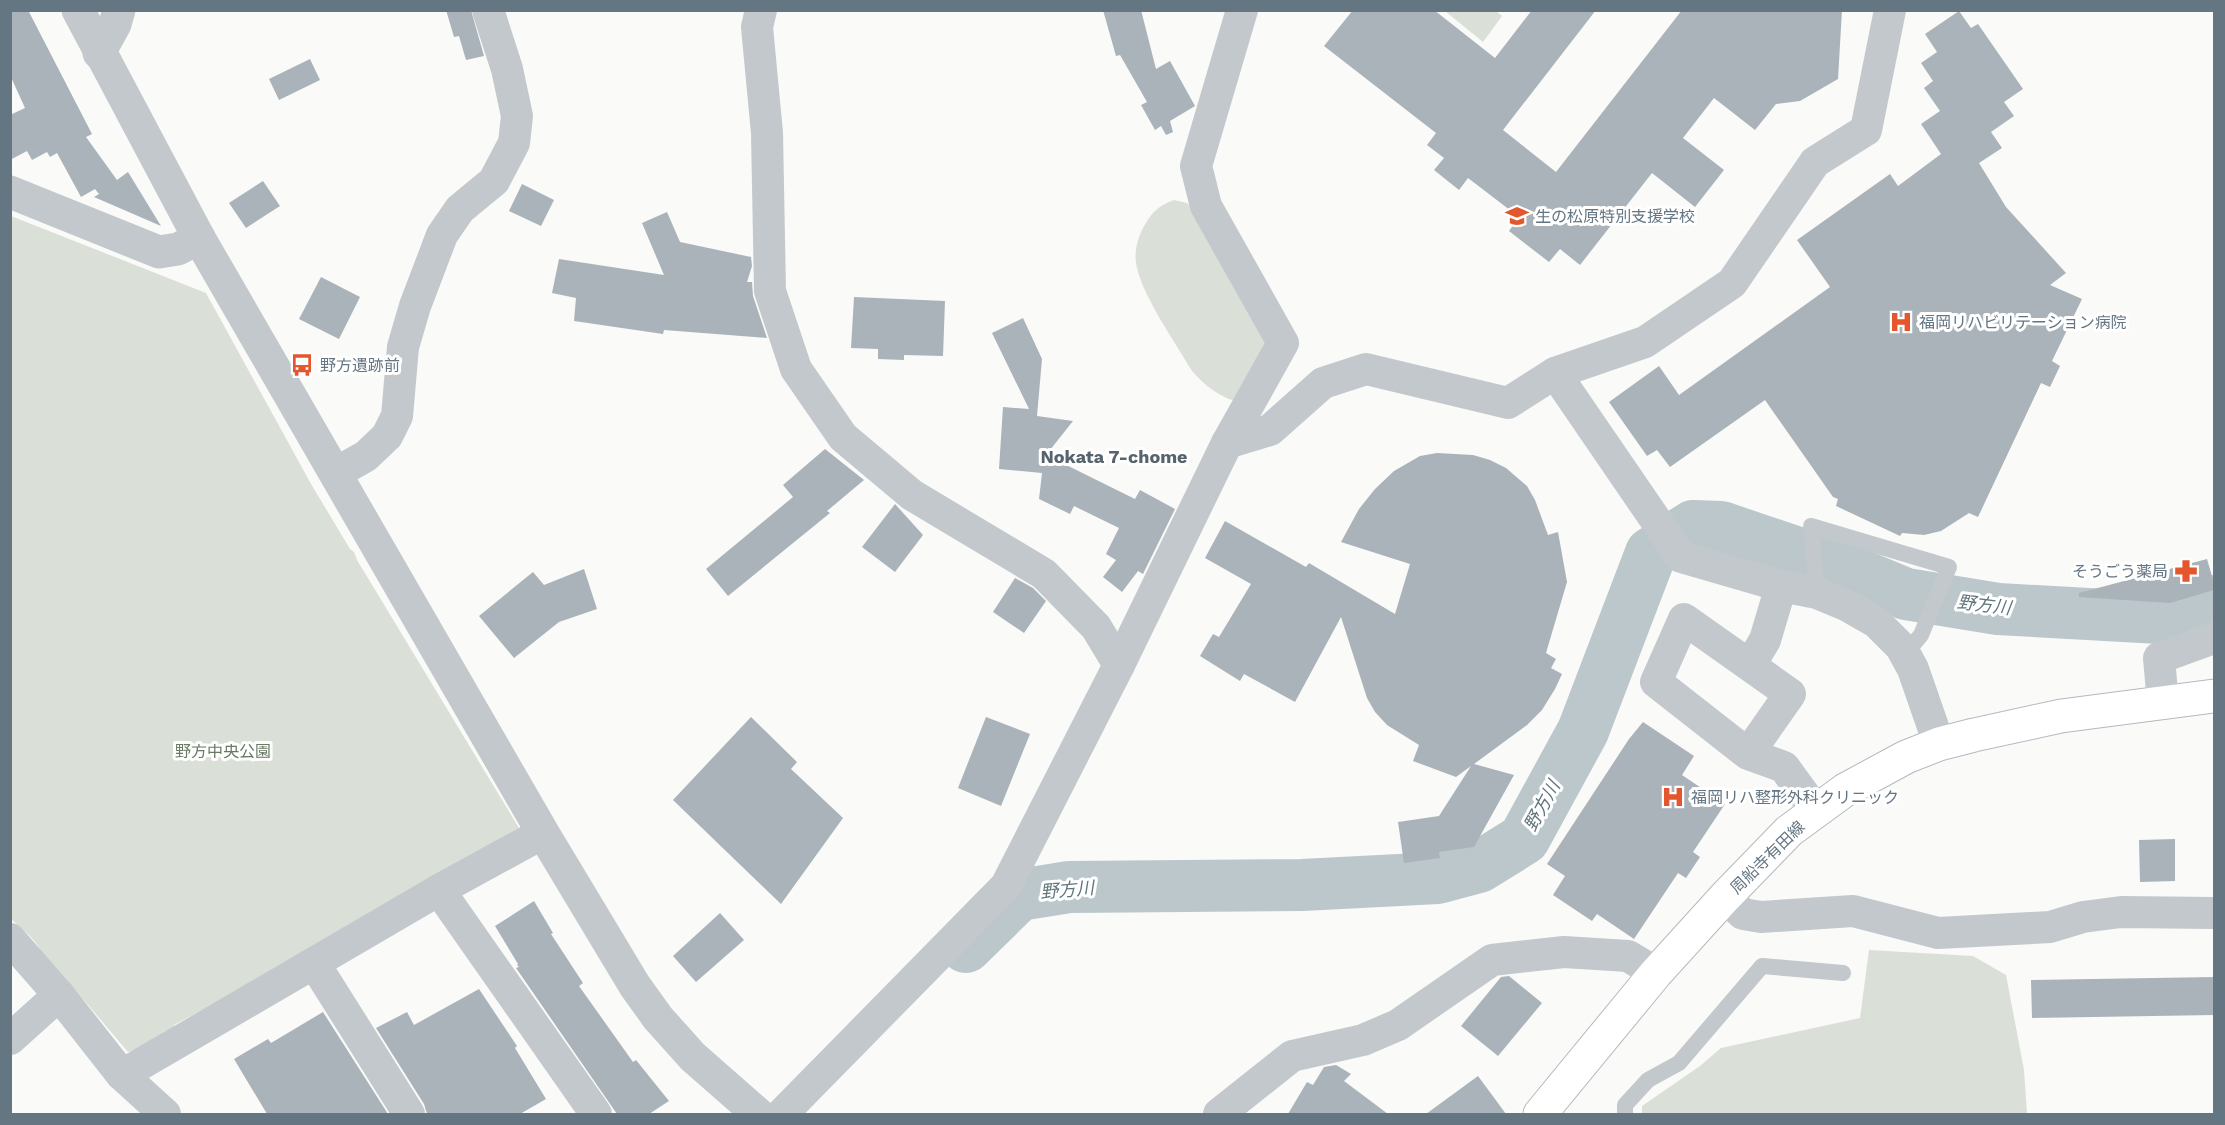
<svg xmlns="http://www.w3.org/2000/svg" width="2225" height="1125" font-family="'Work Sans','Noto Sans JP',sans-serif">
<rect width="100%" height="100%" fill="#fafaf8"/>
<!-- green -->
<g fill="#dadfd7">
<path d="M1445,11h51l6,5 -19,26z"/>
<path d="M1174,200l13,3 8,6 76,131 -29,63c-20,-4 -37,-17 -50,-32 -17,-29 -48,-73 -55,-103 -4,-15 1,-33 9,-45 7,-12 14,-18 28,-23z"/>
<path d="M11,216l195,77 105,191 39,65 4,3 3,8 162,268 -282,162 -19,16 -7,-1 -37,20v3l-11,4 -2,5 -18,10 -15,5 -73,-86h-5l-6,-4c-1,-18 -21,-32 -33,-43z"/>
<path d="M1869,950l104,6 33,19 18,95 3,44h-385v-8l58,-40 21,-18 139,-30z"/>
</g>
<g fill="none" stroke-linecap="round" stroke-linejoin="round">
<!-- river -->
<path stroke="#bbc7cb" stroke-width="52" d="M966,947l53,-52 50,-8 233,-2 136,-7 41,-11 45,-28 59,-108 68,-178 42,-27 28,1 127,43 58,24 92,15 162,9 54,-17"/>
</g>
<!-- building -->
<g fill="#aab3b9">
<path d="M10,10h18l64,124 -6,3 31,43 11,-8 33,54 -67,-29 5,-3 -4,-5 -14,8 -24,-44 -7,4 -3,-5 -15,8 -5,-9 -17,9v-45l15,-7 -15,-33z"/>
<path d="M446,10h25l13,46 -18,4 -7,-24 -5,1z"/>
<path d="M1103,10h38l15,59 14,-8 25,45 -25,15 3,11 -7,3 -5,-9 -6,4 -14,-25 6,-3 -27,-47 -4,1z"/>
<path d="M1353,10h81l61,48 37,-48h64l-93,120 53,42 126,-162h160l-4,69 -38,22 -24,3 -21,26 -41,-32 -31,40 41,32 -29,37 -43,-34 -72,92 -20,-16 -11,13 -40,-31 10,-14 -51,-39 -9,12 -25,-20 10,-12 -17,-13 9,-12 -112,-87z"/>
<path d="M1959,11l12,17 7,-4 45,65 -19,13 10,14 -23,16 11,16 -23,15 27,44 60,66 -16,12 32,14 -30,62 8,5 -10,21 -9,-4 -63,134 -9,-4 -28,18 -17,4 -22,-2 -2,3 -64,-30 2,-7 -5,-2 -68,-97 -95,67 -13,-17 -10,6 -38,-54 50,-36 20,29 151,-108 -33,-47 93,-66 8,12 43,-32 -20,-30 19,-13 -16,-23 9,-7 -12,-18 16,-11 -12,-18z"/>
<path d="M310,59l10,21 -41,20 -10,-21z"/>
<path d="M263,181l17,25 -34,22 -17,-25z"/>
<path d="M522,184l32,16 -13,26 -32,-15z"/>
<path d="M667,212l13,30 71,15 1,9 -5,16h5l1,14 14,42 -103,-8 -1,4 -89,-13 2,-23 -24,-5 7,-34 105,16 -22,-52z"/>
<path d="M321,277l39,20 -21,42 -40,-20z"/>
<path d="M854,297l91,4 -2,55 -39,-1v5l-26,-1v-10l-27,-1z"/>
<path d="M1023,318l19,41 -5,57 36,5 -27,34 89,44 5,-9 35,19 -32,65 -5,-3 -16,21 -19,-15 13,-17 -10,-6 13,-26 -45,-22 -4,8 -31,-15 3,-26 -43,-4 4,-62 26,2 -37,-76z"/>
<path d="M825,449l39,31 -37,31 3,2 -102,83 -22,-27 87,-72 -10,-12z"/>
<path d="M1437,453l36,2 17,5 16,8 21,18 8,14 13,35 10,-3 9,50 -21,71 10,6 -5,9 11,6 -7,15 -13,21 -15,15 -53,39 40,11 -40,72 -35,5 1,6 -36,5 -6,-41 41,-6 32,-50 -15,11 -43,-16 6,-16 -32,-20 -12,-13 -8,-14 -26,-81 -46,85 -51,-28 -4,7 -40,-25 13,-22 6,3 32,-53 -46,-26 20,-37 81,46 3,-4 86,51 15,-50 -69,-22 18,-33 16,-20 19,-18 26,-15z"/>
<path d="M895,504l28,31 -28,37 -33,-25z"/>
<path d="M2207,559l7,24v7l-44,13 -91,-6v-4z"/>
<path d="M584,569l13,40 -38,13 -45,36 -35,-42 54,-44 11,13z"/>
<path d="M1015,578l18,10 13,13 -22,32 -31,-21z"/>
<path d="M751,717l46,45 -6,7 52,49 -62,86 -108,-104z"/>
<path d="M986,717l44,17 -29,72 -43,-18z"/>
<path d="M1643,722l51,34 -12,19 43,29 -32,48 7,5 -14,21 -8,-5 -44,66 -37,-25 -5,7 -39,-26 12,-19 -18,-12 82,-125z"/>
<path d="M2175,839v42l-35,1 -1,-42z"/>
<path d="M534,901l19,32 -2,1 32,49 -4,3 54,76 3,-2 33,41 -20,13h-32l-101,-146 3,-1 -2,-2 1,-1 -23,-38z"/>
<path d="M720,913l24,27 -48,42 -23,-26z"/>
<path d="M1509,976l33,27 -44,53 -37,-30 40,-49z"/>
<path d="M2214,977v38l-182,3 -1,-38z"/>
<path d="M479,989l38,57 -2,2 31,51 -26,15h-93l-3,-10 -48,-76 31,-16 7,13z"/>
<path d="M323,1012l65,102h-121l-33,-55 34,-20 3,4z"/>
<path d="M1336,1065l15,9 -7,7 44,33h-100l19,-32 6,3 11,-18z"/>
<path d="M1478,1076l28,38h-80z"/>
</g>
<g fill="none" stroke-linecap="round" stroke-linejoin="round">
<!-- secondary casing -->
<g stroke="#b3babf" stroke-width="35">
<path id="secondary" d="M1540,1114l116,-141 69,-76 64,-66 56,-41 61,-33 33,-13 35,-9 87,-19 153,-20"/>
</g>
<!-- service -->
<g stroke="#c3c8cc" stroke-width="16">
<path d="M1817,593l-6,-67 138,41 -28,68 -16,19"/>
<path d="M1625,1114v-9l23,-25 31,-17 83,-97 81,7"/>
</g>
<!-- minor -->
<g stroke="#c3c8cc" stroke-width="32">
<path d="M761,10l-4,17 10,106 3,158 26,78 47,68 69,58 132,79 52,53 23,38"/>
<path d="M1555,373l126,184 100,29 36,7 31,13 28,16 25,25 12,22 26,75"/>
<path d="M1227,443l43,-13 53,-47 43,-14 142,34 47,-30 90,-31 87,-59 83,-121 51,-32 24,-120"/>
<path d="M336,473l30,-17 21,-20 10,-20 6,-69 12,-41 27,-71 18,-26 34,-28 20,-38 3,-27 -10,-47 -19,-59"/>
<path d="M1750,665l15,-25 16,-54"/>
<path d="M2163,703l-4,-45 55,-20"/>
<path d="M1748,754l42,-60 -106,-75 -28,63 92,72 36,13 32,44"/>
<path d="M439,890l157,224"/>
<path d="M1725,897l18,17 18,3 92,-6 85,22 112,-6 33,-10 38,-5 93,1"/>
<path d="M10,939l49,56 63,80 43,39"/>
<path d="M314,963l95,151"/>
<path d="M10,1039l49,-44"/>
<path d="M122,1075l317,-185 104,-57"/>
<path d="M782,1114l224,-228 113,-221 108,-222 56,-100 -77,-137 -10,-40 46,-156"/>
<path d="M1219,1114l73,-58 71,-16 35,-15 94,-65 72,-8 64,4 28,17"/>
</g>
<!-- tertiary -->
<g stroke="#c3c8cc" stroke-width="33">
<path d="M78,10l121,228 344,595 92,153 23,32 35,39 65,57"/>
<path d="M99,53l16,-29 4,-14"/>
<path d="M10,192l149,60 19,-3 21,-11"/>
</g>
<!-- secondary -->
<use href="#secondary" stroke="#fff" stroke-width="33"/>
</g>
<!-- icons -->
<defs>
<g id="school-bare" transform="scale(1.8)"><path d="M0-5L7-2L0 1L-7-2ZM-4 1L0 2.5L4 1V4Q0 6-4 4Z" fill="#e4572e" stroke="#fff" stroke-width="2.5" paint-order="stroke"/></g>
<g id="hospital-bare" transform="scale(1.8)"><path d="M-5-5h3v3.5h4V-5h3V5h-3V1.5h-4V5h-3Z" fill="#e4572e" stroke="#fff" stroke-width="2.5" paint-order="stroke"/></g>
<g id="bus-bare" transform="scale(1.8)"><path d="M-5-6H5V4H4V6H2V4H-2V6H-4V4H-5ZM-3.5-4V0h7V-4ZM-3.5 1.2v1.5H-2V1.2ZM2 1.2v1.5H3.5V1.2Z" fill="#e4572e" stroke="#fff" stroke-width="2.5" paint-order="stroke"/></g>
<g id="pharmacy-bare" transform="scale(1.8)"><path d="M-2-6h4v4h4v4h-4v4h-4v-4h-4v-4h4Z" fill="#e4572e" stroke="#fff" stroke-width="2.5" paint-order="stroke"/></g>
</defs>
<g fill-rule="evenodd">
<use href="#school-bare" x="1517" y="216"/>
<use href="#hospital-bare" x="1901" y="322"/>
<use href="#bus-bare" x="302" y="365"/>
<use href="#pharmacy-bare" x="2186" y="571"/>
<use href="#hospital-bare" x="1673" y="797"/>
</g>
<g text-anchor="middle" stroke-width="6" stroke-linejoin="round" paint-order="stroke">
<!-- poi labels -->
<g font-size="16" fill="#657683" stroke="#fff" text-anchor="start">
<text x="1535" y="222">生の松原特別支援学校</text>
<text x="1919" y="328">福岡リハビリテーション病院</text>
<text x="320" y="371">野方遺跡前</text>
<text x="2168" y="577" text-anchor="end">そうごう薬局</text>
<text x="1691" y="803">福岡リハ整形外科クリニック</text>
</g>
<!-- park labels -->
<g font-size="16" fill="#687a64" stroke="#fff">
<text x="223" y="757">野方中央公園</text>
</g>
<!-- street labels -->
<g font-size="16" fill="#657683" stroke="#fff">
<text transform="translate(1767 857) rotate(-44)" y="6">周船寺有田線</text>
</g>
<!-- neighbourhood labels -->
<g font-size="18" font-weight="bold" fill="#57646e" stroke="#fff">
<text x="1114" y="463">Nokata 7-chome</text>
</g>
<!-- water labels -->
<g font-size="18" font-style="italic" fill="#60757c" stroke="#fff">
<text transform="translate(1984 605) rotate(7)" y="6">野方川</text>
<text transform="translate(1542 806) rotate(-61)" y="6">野方川</text>
<text transform="translate(1067 890) rotate(-5)" y="6">野方川</text>
</g>
</g>
<!-- border -->
<rect width="2225" height="1125" fill="none" stroke="#657683" stroke-width="24"/>
</svg>
